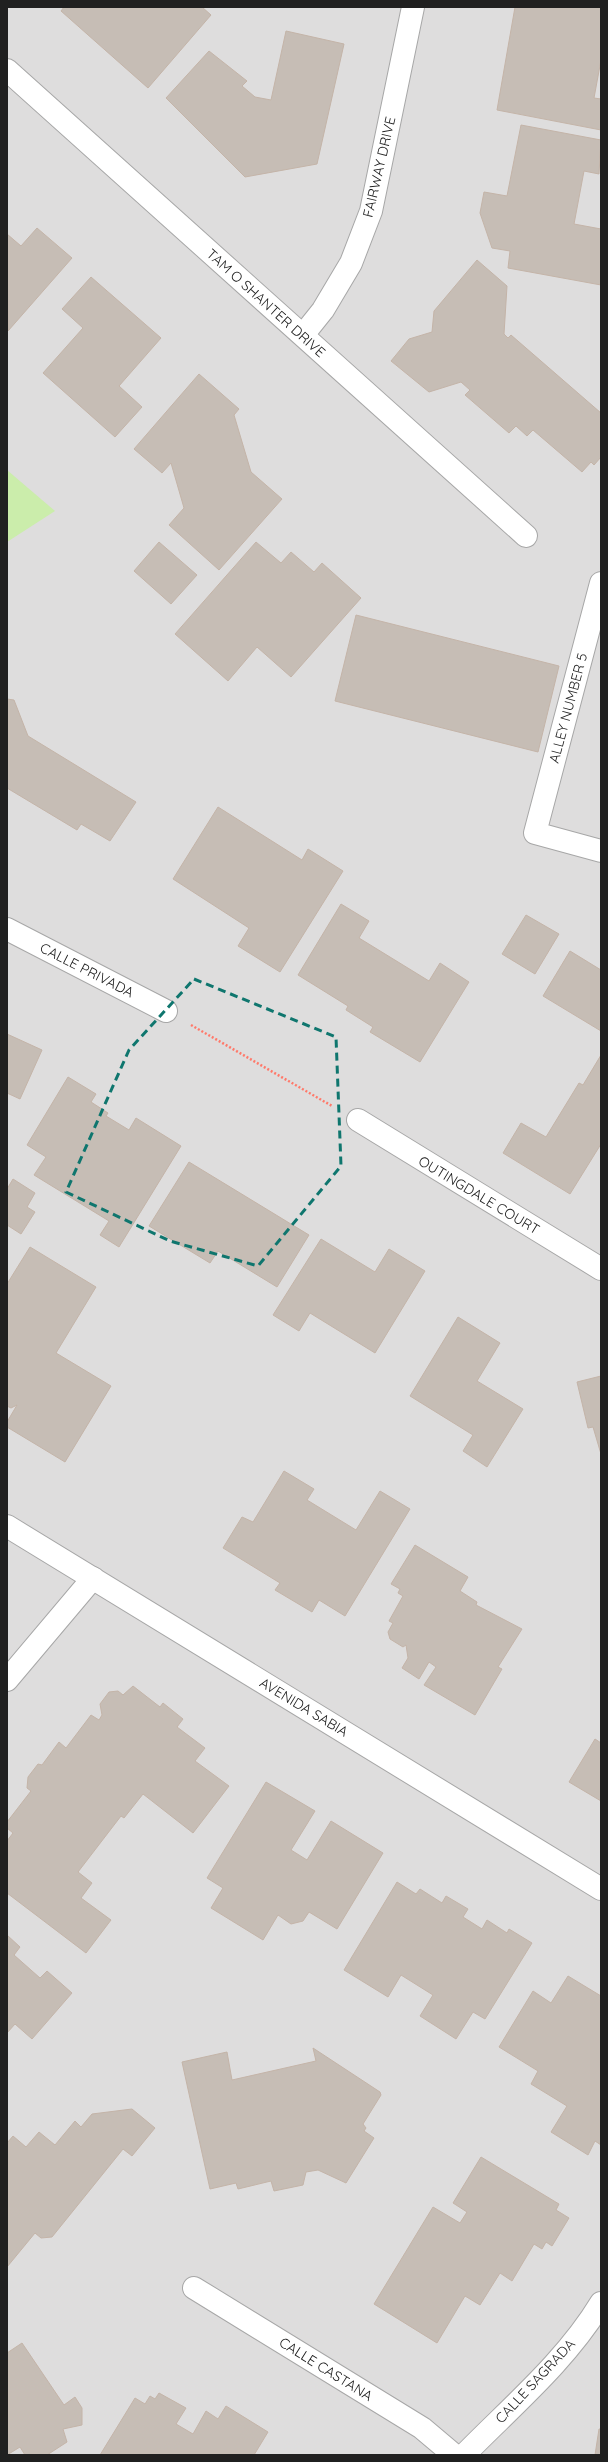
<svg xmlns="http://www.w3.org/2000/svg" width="608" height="2462" font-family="Quicksand,sans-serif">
<rect width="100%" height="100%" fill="#f1eee6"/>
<!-- residential -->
<rect fill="#dedddd" x="7" y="7" width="594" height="2448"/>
<!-- grass -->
<path fill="#cbedab" d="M7,470l48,41 -48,31z"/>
<!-- building -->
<g fill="#c6bdb5" stroke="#c4b4a8">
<path d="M64,7h138l9,8 -63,73 -87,-77z"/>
<path d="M515,7h86v53l-7,38 7,1v31l-104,-20z"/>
<path d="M286,31l58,13 -27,120 -72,13 -79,-79 43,-47 38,30 -5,5 13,11 16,3z"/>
<path d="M521,125l80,15 -2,34 -15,-3 -10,53 27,5v56l-93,-17 2,-17 -18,-3 -12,-35 4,-21 23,4z"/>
<path d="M37,228l35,30 -64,73 -1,-97 14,12z"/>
<path d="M477,260l30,26 -3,48 4,4 3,-3 90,78v44l-7,8 -3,-3 -9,10 -49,-42 -6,6 -11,-10 -7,7 -44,-38 5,-5 -9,-8 -32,10 -38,-31 18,-22 23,-7 2,-21z"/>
<path d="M91,277l70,61 -42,48 23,21 -27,30 -72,-64 40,-45 -21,-19z"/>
<path d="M199,374l40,35 -5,6 17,57 31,27 -63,71 -50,-45 15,-17 -13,-45 -9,10 -28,-24z"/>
<path d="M159,542l38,33 -26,29 -37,-33z"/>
<path d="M256,542l25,21 10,-11 23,20 8,-9 39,35 -70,79 -34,-30 -29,34 -53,-47z"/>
<path d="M356,615l203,51 -21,86 -203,-51z"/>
<path d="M7,699l7,1 14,36 108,66 -26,39 -29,-17 -4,6 -70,-42z"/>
<path d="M218,807l84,53 6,-11 35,22 -63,101 -42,-26 11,-18 -76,-49z"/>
<path d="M341,904l28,17 -10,17 70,43 11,-18 29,19 -49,80 -50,-30 3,-5 -27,-17 2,-4 -50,-31z"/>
<path d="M526,915l33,19 -24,40 -33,-20z"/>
<path d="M570,951l31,19v61l-58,-35z"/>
<path d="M7,1034l35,16 -22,49 -13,-6z"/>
<path d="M601,1055v89l-31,50 -67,-41 18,-30 25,14 33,-54 4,2z"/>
<path d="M68,1077l28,17 -5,8 17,11 -2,3 23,14 7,-12 45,28 -62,101 -19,-12 9,-14 -75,-46 12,-18 -19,-12z"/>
<path d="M189,1162l120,73 -32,52 -59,-36 -8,12 -61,-37z"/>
<path d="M13,1179l22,14 -8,14 8,5 -14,22 -14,-9v-36z"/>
<path d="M321,1239l54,33 14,-23 36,22 -50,82 -65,-40 -11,18 -26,-16z"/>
<path d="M30,1247l66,40 -40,66 55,33 -46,76 -58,-35v-5l10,-17 -6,3 -4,-2v-122z"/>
<path d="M458,1317l42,26 -23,38 46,28 -36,58 -24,-16 10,-16 -63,-39z"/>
<path d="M601,1376v78l-8,-27 -5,1 -11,-46z"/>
<path d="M284,1471l30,18 -7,11 49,30 24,-39 30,18 -65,107 -26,-16 -7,12 -37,-22 5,-7 -57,-35 19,-31 11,5z"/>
<path d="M415,1545l53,32 -8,14 17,11 -1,3 46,24 -24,38 4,2 -27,46 -51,-30 12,-18 -7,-5 -10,17 -17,-11 6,-10 -2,-13 -3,2 -13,-8 -2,-7 5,-9 -4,-2 14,-25 -5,-3 2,-4 -9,-5z"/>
<path d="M133,1686l27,21 3,-4 20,16 -6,8 28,21 -10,13 34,25 -36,47 -50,-39 -19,24 -3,-2 -43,56 14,11 -11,15 30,22 -25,33 -79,-60v-52l6,-8 -6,-5v-6l24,-31 -4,-3 1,-11 10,-13 4,1 17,-23 7,6 25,-33 8,5 3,-5 -2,-11 9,-12 9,-1 5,4z"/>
<path d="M595,1739l6,4v58l-32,-19z"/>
<path d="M266,1782l49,29 -24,39 16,10 24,-39 52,32 -46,76 -28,-17 -6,9 -12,3 -13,-9 -15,25 -52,-32 12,-20 -16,-10z"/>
<path d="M397,1882l19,12 4,-5 22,14 4,-7 22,13 -5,8 19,12 5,-9 20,13 2,-4 23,14 -47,76 -12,-7 -17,27 -36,-23 13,-21 -32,-20 -13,22 -44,-27z"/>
<path d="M7,1935l13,12 -6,8 26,23 7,-7 25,22 -40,46 -17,-15 -8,9z"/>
<path d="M568,1976l33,20v149l-6,-4 -7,14 -37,-23 16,-26 -36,-22 7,-13 -39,-24 34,-56 18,12z"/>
<path d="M313,2048l67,44 1,3 -18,29 3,4 -2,3 10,7 -28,45 -28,-13 -12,2 -3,13 -29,6 -3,-10 -33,8 -2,-6 -26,6 -28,-127 45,-10 5,28 84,-19z"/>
<path d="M132,2109l23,19 -23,28 -9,-7 -71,88 -11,1 -6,-5 -28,34v-124l6,-7 13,11 13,-15 16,13 20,-24 6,6 11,-13z"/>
<path d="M481,2157l78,47 -3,6 13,8 -17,28 -6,-4 -4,7 -8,-5 -22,37 -12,-8 -20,32 -15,-9 -28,47 -63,-39 59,-97 27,16 7,-11 -14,-9z"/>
<path d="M22,2343l42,62 11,-8 7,11v17l-19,4 4,13 -20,13h-22l-5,-8 -13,8v-102z"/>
<path d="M159,2393l27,15 -10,16 17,10 13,-23 12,8 8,-13 42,26 -14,23h-154l35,-57 10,6 5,-8 5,3z"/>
<path d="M599,2429h2v26h-6z"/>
</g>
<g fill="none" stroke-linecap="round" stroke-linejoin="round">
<!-- minor casing -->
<g stroke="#a7a7a7" stroke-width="24">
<g id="minor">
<path d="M7,70l519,466"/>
<path d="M303,335l20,-25 28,-47 20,-52 42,-204"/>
<path d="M601,583l-66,250 66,18"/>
<path d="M7,929l159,82"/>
<path d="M358,1120l243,149"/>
<path d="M7,1526l594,363"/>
<path d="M7,1680l86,-102"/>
<path d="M194,2288l228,140 32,27"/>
<path d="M464,2455c47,-48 102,-94 137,-152"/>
</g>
</g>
<!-- path -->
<path stroke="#ff796a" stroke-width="2.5" stroke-dasharray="2 2" stroke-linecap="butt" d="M191,1025l141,81"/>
<!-- minor -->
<use href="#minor" stroke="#fff" stroke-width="22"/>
</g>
<!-- marked area -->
<path fill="none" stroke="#0f766e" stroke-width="3" stroke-dasharray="8 5" stroke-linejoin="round" d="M194,979l142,58 5,129 -83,100 -88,-25 -104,-49 63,-142z"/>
<g text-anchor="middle" stroke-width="3" stroke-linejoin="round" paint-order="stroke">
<!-- street labels -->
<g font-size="14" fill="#202020" stroke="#fff">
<text transform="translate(379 167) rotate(-77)" y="5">FAIRWAY DRIVE</text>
<text transform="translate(266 303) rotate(42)" y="5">TAM O SHANTER DRIVE</text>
<text transform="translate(568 708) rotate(-75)" y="5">ALLEY NUMBER 5</text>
<text transform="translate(87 970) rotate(27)" y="5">CALLE PRIVADA</text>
<text transform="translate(479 1195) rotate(31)" y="5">OUTINGDALE COURT</text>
<text transform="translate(304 1707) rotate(31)" y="5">AVENIDA SABIA</text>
<text transform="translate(326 2369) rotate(32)" y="5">CALLE CASTANA</text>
<text transform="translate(535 2381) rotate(-47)" y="5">CALLE SAGRADA</text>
</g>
</g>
<!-- border -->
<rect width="608" height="2462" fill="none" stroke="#202020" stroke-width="16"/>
</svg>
